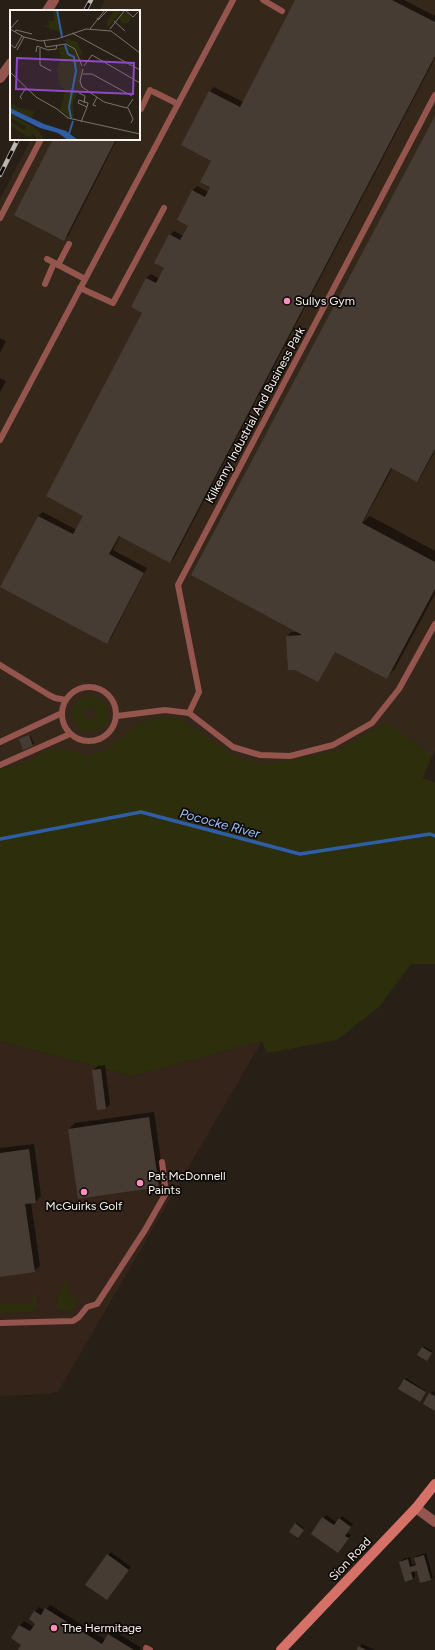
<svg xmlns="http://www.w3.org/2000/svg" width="435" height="1650" font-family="Figtree,sans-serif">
<rect width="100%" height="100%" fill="#281f17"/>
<!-- commercial -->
<path fill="#34241a" d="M0,1041l132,35 130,-35 -204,351 -11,2 -47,2z"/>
<!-- built -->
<path fill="#35271a" d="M105,0h330v750l-13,28 -422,40v-619l31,-60h108v-128h-40z"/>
<!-- green -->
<g fill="#2c2e0c" fill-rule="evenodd">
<path d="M89,696c12,1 22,10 18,23 -1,5 -5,9 -10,11 -24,10 -37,-28 -8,-34zM92,707l4,5c1,7 -5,11 -11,7l-2,-7 4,-4z"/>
<path d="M155,717h22l46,31 19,11 24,6 74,-15 47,-28 45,34 -9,22 12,4v182h-24l-32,43 -42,33 -70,13 -5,-12 -130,35 -132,-35v-272l26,-6 23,-13h21l18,6 21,-7 23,-21z"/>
<path d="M67,1279l2,19 9,-1 -4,11 -5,6v-4h-12l-1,-2 2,-5 -3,-2 6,-9z"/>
<path d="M33,1293l3,1 1,10 -1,6 -5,2 -31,1v-9h33z"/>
</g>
<!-- shadow -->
<g fill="#0007">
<path d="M296,0h108l31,16v42l-261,500 -4,4 -50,-26 -7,14 34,18 -36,70 -5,5 -105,-56 37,-71 5,-4 34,18 8,-15 58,-203 3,-34 5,-4 9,5 6,-11 4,-33 4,-4 10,5 5,-11 -11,-6 15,-29 4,-4 11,6 4,-6 1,-26 -31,-16 28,-53 4,-4 29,15z"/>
<path d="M435,118v333l-14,25 -4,4 -24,-13 -30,55 7,-6 65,35v43l-41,76 -8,8 -50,-27 -49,-15 4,-4h8z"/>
<path d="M54,139h63l-49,97 -5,4z"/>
<path d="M0,338l6,3 -6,12z"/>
<path d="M0,378l6,3 -6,11z"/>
<path d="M30,735l4,9 -10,5 -3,-10z"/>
<path d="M105,1065l5,39 -4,4 -13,-38 5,-4z"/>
<path d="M154,1112l10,69 -6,5 -89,-57 6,-6z"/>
<path d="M34,1144l7,52 -5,6h-5l9,64 -6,5 -34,5v-128z"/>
<path d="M424,1346l8,5 -4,8 -9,-4z"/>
<path d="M406,1378l20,13 -5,8 -21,-11z"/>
<path d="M433,1391l2,1v18l-11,-7z"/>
<path d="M326,1515l11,8 5,-7 11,8 -7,9 5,2 -13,17 -26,-18z"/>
<path d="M297,1523l7,5 -5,8 -9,-4z"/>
<path d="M111,1552l20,15 -21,29 -23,-12z"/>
<path d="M426,1553l7,24 -3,3 -12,-11 -4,1 1,6 -2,3 -13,-17 3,-3 7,-2 2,8 4,-1 -1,-6 2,-2z"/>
<path d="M50,1605l56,35 7,-10 28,18 -2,2h-120l4,-5 -11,-7 8,-13 4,-4 10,6 3,-4 -2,-11 4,-5 6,4z"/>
<path d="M362,1644l13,6h-17z"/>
</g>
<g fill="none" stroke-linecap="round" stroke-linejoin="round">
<!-- stream -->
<path stroke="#2f5da6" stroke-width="3.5" d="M0,839l141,-27 159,42 130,-20 5,2"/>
</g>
<!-- building -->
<g fill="#463c34">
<path d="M295,0h97l43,22v34l-265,507 -51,-27 -10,18 35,19 -37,71 -107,-57 38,-71 35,18 10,-18 -37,-20 96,-183 -11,-6 15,-29 10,5 8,-15 -10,-5 15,-29 11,6 8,-14 -11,-6 15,-30 13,7 5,-10 -10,-5 11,-21 -30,-16 28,-54 31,16z"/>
<path d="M435,116v333l-18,33 -26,-14 -29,55 73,39v27l-48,90 -52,-27 -17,30 -23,-12h-7l-2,-34 16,-1 -111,-60z"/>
<path d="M53,139h63l-52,102 -50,-26z"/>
<path d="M29,735l4,11 -10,4 -4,-11z"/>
<path d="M101,1069l5,40 -9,1 -5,-40z"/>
<path d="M149,1117l10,70 -81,12 -10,-70z"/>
<path d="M29,1149l7,54 -11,1 10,68 -35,5v-124z"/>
<path d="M422,1347l10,6 -5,8 -10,-6z"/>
<path d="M404,1379l22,13 -6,10 -22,-13z"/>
<path d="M429,1393l6,3v15l-12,-7z"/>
<path d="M322,1517l12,8 5,-7 12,9 -6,9 4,2 -11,15 -27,-19z"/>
<path d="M295,1523l9,7 -6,8 -9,-6z"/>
<path d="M107,1554l22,16 -22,30 -22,-15z"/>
<path d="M424,1555l7,25 -11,3 -3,-12 -6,1 2,7 -8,3 -6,-20 9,-3 2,8 6,-2 -2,-7z"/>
<path d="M45,1608l57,36 6,-10 26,16h-116l3,-5 -10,-7 8,-13 11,6 5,-7 -6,-5 5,-8 7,4z"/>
<path d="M358,1646l9,4h-10z"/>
</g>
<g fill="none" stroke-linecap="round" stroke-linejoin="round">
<!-- lane -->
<g stroke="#94554e" stroke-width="6">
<path d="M263,0l19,11"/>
<path d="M154,92l24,12"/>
<path d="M141,109l9,-19"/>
<path d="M0,218l41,-79"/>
<path d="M47,259l38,20"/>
<path d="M58,265l11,-21"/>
<path d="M45,284l9,-21"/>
<path d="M80,288l33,15 51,-95"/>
<path d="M0,440l233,-440"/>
<path d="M0,665l49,30 6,3 11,2"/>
<circle cx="89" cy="714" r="27"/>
<path d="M189,713l10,-21 -21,-107 257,-490"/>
<path d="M117,716l48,-6 24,3 44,34 27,8 30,1 43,-11 39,-22 27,-34 36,-65"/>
<path d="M0,742l62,-29"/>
<path d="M0,765l70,-31"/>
<path d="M0,1323l73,-2 6,-4 8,-10 10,-3 48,-74 21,-37 -4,-31"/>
<path d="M146,1648l4,2"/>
</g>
<!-- street -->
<g stroke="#94554e" stroke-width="10">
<path d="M47,11l7,-11"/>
<path d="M0,78l11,-15"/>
<path d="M416,1508l19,14"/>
</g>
<!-- secondary -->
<path stroke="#d67167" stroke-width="10" d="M281,1650l135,-142 19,-24"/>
<!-- rail casing -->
<g stroke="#bdb5b0" stroke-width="4.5">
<g id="rail">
<path d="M85,11l6,-11"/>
<path d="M0,175l18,-36"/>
</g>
</g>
<!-- rail -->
<use href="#rail" stroke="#0e0a07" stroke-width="3" stroke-dasharray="9" stroke-linecap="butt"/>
</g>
<!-- markers -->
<g fill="#fe8ebe" stroke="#0e0a07" stroke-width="1.5">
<circle cx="287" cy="301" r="4"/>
<circle cx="140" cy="1183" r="4"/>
<circle cx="84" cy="1192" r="4"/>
<circle cx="54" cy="1628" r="4"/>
</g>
<g text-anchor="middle" stroke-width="3.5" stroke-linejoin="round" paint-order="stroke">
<!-- poi labels -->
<g font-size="12" fill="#f9f2ed" stroke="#0e0a07" text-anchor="start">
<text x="295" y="305">Sullys Gym</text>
<text x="148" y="1180">Pat McDonnell<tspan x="148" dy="14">Paints</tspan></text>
<text x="84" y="1210" text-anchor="middle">McGuirks Golf</text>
<text x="62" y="1632">The Hermitage</text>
</g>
<!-- street labels -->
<g font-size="12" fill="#f9f2ed" stroke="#0e0a07">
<text transform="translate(255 415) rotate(-62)" y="4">Kilkenny Industrial And Business Park</text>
<text transform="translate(350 1559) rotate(-47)" y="4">Sion Road</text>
</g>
<!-- water labels -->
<g font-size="13" font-style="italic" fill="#9bc1fd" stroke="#0e0a07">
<text transform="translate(220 823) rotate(15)" y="5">Pococke River</text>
</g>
</g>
<!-- overview -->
<g transform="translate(10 10)">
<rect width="130" height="130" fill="#281f17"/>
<path d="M43,0h4l7,24 -23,-9 8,1 -1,-5h6zM102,0l9,2 -14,16v-7l6,-7zM109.5 8a5.5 5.5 0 1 1 11 0a5.5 5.5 0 1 1-11 0ZM59,29l8,3 6,12 -3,2 -5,-8 -9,-5 -2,-3zM56,35l9,4 7,21 -2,8 2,10 -4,3 -5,12 1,15h-6l-8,-8 5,-20 -6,-6 -2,-15 4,-11 -2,-8h-6zM0,92l9,6 15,3 -2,7 -22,-10zM0,103l28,17 6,10h-7l-4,-7 -3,5 -20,-12v-5l14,9 2,-3 -16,-10z" fill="#2c2e0c"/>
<path d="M0,98l34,16 22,7 12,9h-10l-10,-7 -18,-5 -30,-15z" fill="#2f5da6"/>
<path fill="none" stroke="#2f5da6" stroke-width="2" d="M47,0l5,27M55,35l3,9 6,3 2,14 -7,36 2,11M59,124l4,-13"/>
<path fill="none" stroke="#7c736d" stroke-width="1" d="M115,0l8,7 7,-7M87,8l1,2 10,-10M104,11l11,10M0,19l8,-9M0,19l14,8 16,4 17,-2 29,-10 25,2M80,19l15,-19M100,19l15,-19M101,21l29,22M5,22l1,-2 16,4M62,23l68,37M34,31l2,6 20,-3 9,5 7,17M0,34l5,4 7,-12M30,38v17l11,6M7,40l7,-13M26,42l1,-6 11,4 8,-1 1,-4M74,56l8,-11 48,28M73,59l-3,12 2,6 22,15 23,6 6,-9M0,62l26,25 21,12 11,9 72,16M73,64h9l40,22M69,83l6,3 -1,7M12,89l-2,-2 6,-9M86,96l-3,-1 4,-8M118,98l5,11 -2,4M71,112l6,-15 -9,-4 1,-3 9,3 -1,4"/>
<path fill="#8e4ac6" fill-opacity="0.15" stroke="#8e4ac6" stroke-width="2" d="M7,48l117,5 -1,31 -117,-5z"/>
<rect width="130" height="130" fill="none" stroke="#f9f2ed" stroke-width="2"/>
</g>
</svg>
